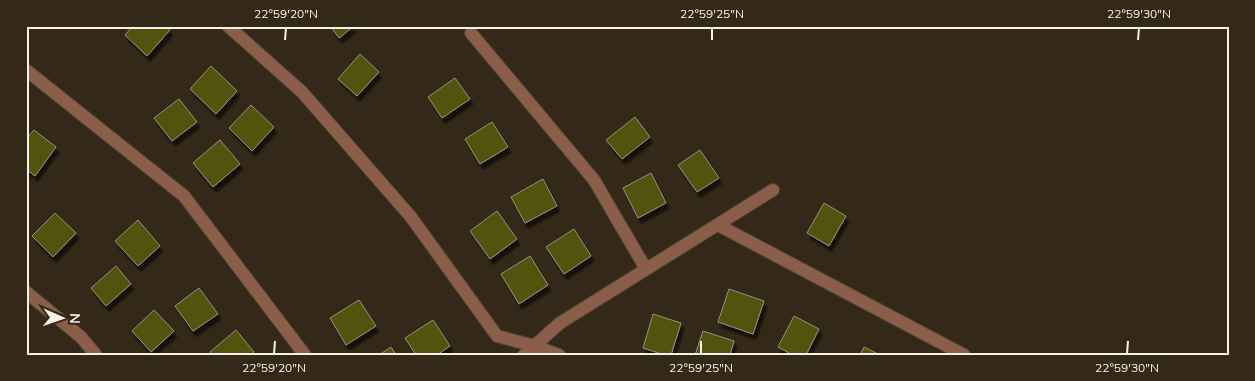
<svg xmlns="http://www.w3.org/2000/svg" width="1255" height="381" font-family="Mulish,sans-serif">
<defs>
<filter id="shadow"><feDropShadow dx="3" dy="5.5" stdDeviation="1" flood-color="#0009"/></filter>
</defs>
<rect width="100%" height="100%" fill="#342919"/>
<!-- building -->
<g fill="#53530a" stroke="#92937d" filter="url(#shadow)">
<path d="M133,26h33l4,4 -23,26 -22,-21z"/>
<path d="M330,26h24l-15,12z"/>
<path d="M360,54l19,18 -22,24 -19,-17z"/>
<path d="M211,66l26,25 -21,23 -26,-25z"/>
<path d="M455,78l15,21 -28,19 -14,-21z"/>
<path d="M179,99l18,23 -25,19 -18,-23z"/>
<path d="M251,105l23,22 -22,24 -23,-23z"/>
<path d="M635,117l15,20 -28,22 -16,-19z"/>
<path d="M492,122l16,25 -28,17 -15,-25z"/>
<path d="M34,130l22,17 -21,29 -9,-7v-30z"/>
<path d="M220,140l20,24 -27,23 -20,-24z"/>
<path d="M700,150l19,28 -22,14 -19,-27z"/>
<path d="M651,173l15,30 -28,15 -15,-30z"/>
<path d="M543,179l14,27 -32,17 -14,-26z"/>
<path d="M824,203l22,13 -17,30 -22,-13z"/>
<path d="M497,211l20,28 -27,20 -20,-28z"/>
<path d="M55,213l21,20 -23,24 -21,-21z"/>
<path d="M138,220l22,26 -22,20 -23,-25z"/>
<path d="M574,229l17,27 -27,18 -18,-27z"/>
<path d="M530,256l18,29 -29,19 -18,-30z"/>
<path d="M116,266l15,18 -25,22 -15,-18z"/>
<path d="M199,288l19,26 -25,17 -18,-25z"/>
<path d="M729,289l35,12 -11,33 -35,-12z"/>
<path d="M359,300l17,26 -30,19 -16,-27z"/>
<path d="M154,310l20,21 -23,21 -19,-21z"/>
<path d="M653,314l28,9 -10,32h-6l-22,-7z"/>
<path d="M794,316l25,13 -13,26h-13l-15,-8z"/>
<path d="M433,320l17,26 -13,9h-21l-11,-17z"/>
<path d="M236,330l18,22 -3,3h-39l-2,-3z"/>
<path d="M703,331l31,10 -4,14h-35z"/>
<path d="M391,347l5,8h-17z"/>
<path d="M864,347l16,8h-20z"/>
</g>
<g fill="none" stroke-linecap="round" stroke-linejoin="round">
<!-- street casing -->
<g stroke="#4f4536" stroke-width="14">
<g id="street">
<path d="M228,26l74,66 109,125 86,119 38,10 24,9"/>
<path d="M471,33l123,147 52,89"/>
<path d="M26,70l158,126 121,159"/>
<path d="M718,225l246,130"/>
<path d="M26,292l55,45 15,18"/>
<path d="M524,355l36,-32 213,-133"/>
</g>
</g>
<!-- street -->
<use href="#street" stroke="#8b5e49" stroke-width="12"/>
</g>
<!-- ticks -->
<path fill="none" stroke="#f8f1e6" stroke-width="2" d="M285,40l1,-12M712,40v-12M1138,40l1,-12M274,354l1,-13M701,354v-13M1127,354l1,-13"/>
<!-- border -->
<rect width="1255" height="381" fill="none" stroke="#342919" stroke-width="55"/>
<!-- north arrow -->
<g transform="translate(62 318) rotate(92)" stroke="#342919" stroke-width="4" paint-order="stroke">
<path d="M0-4L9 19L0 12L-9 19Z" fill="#f8f1e6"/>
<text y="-8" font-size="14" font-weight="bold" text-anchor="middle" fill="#f8f1e6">N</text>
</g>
<rect x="28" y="28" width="1200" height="326" fill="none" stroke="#f8f1e6" stroke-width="2"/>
<g font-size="12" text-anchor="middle" fill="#f8f1e6">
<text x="286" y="18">22°59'20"N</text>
<text x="712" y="18">22°59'25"N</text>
<text x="1139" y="18">22°59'30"N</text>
<text x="274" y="372">22°59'20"N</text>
<text x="701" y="372">22°59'25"N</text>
<text x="1127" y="372">22°59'30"N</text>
</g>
</svg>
